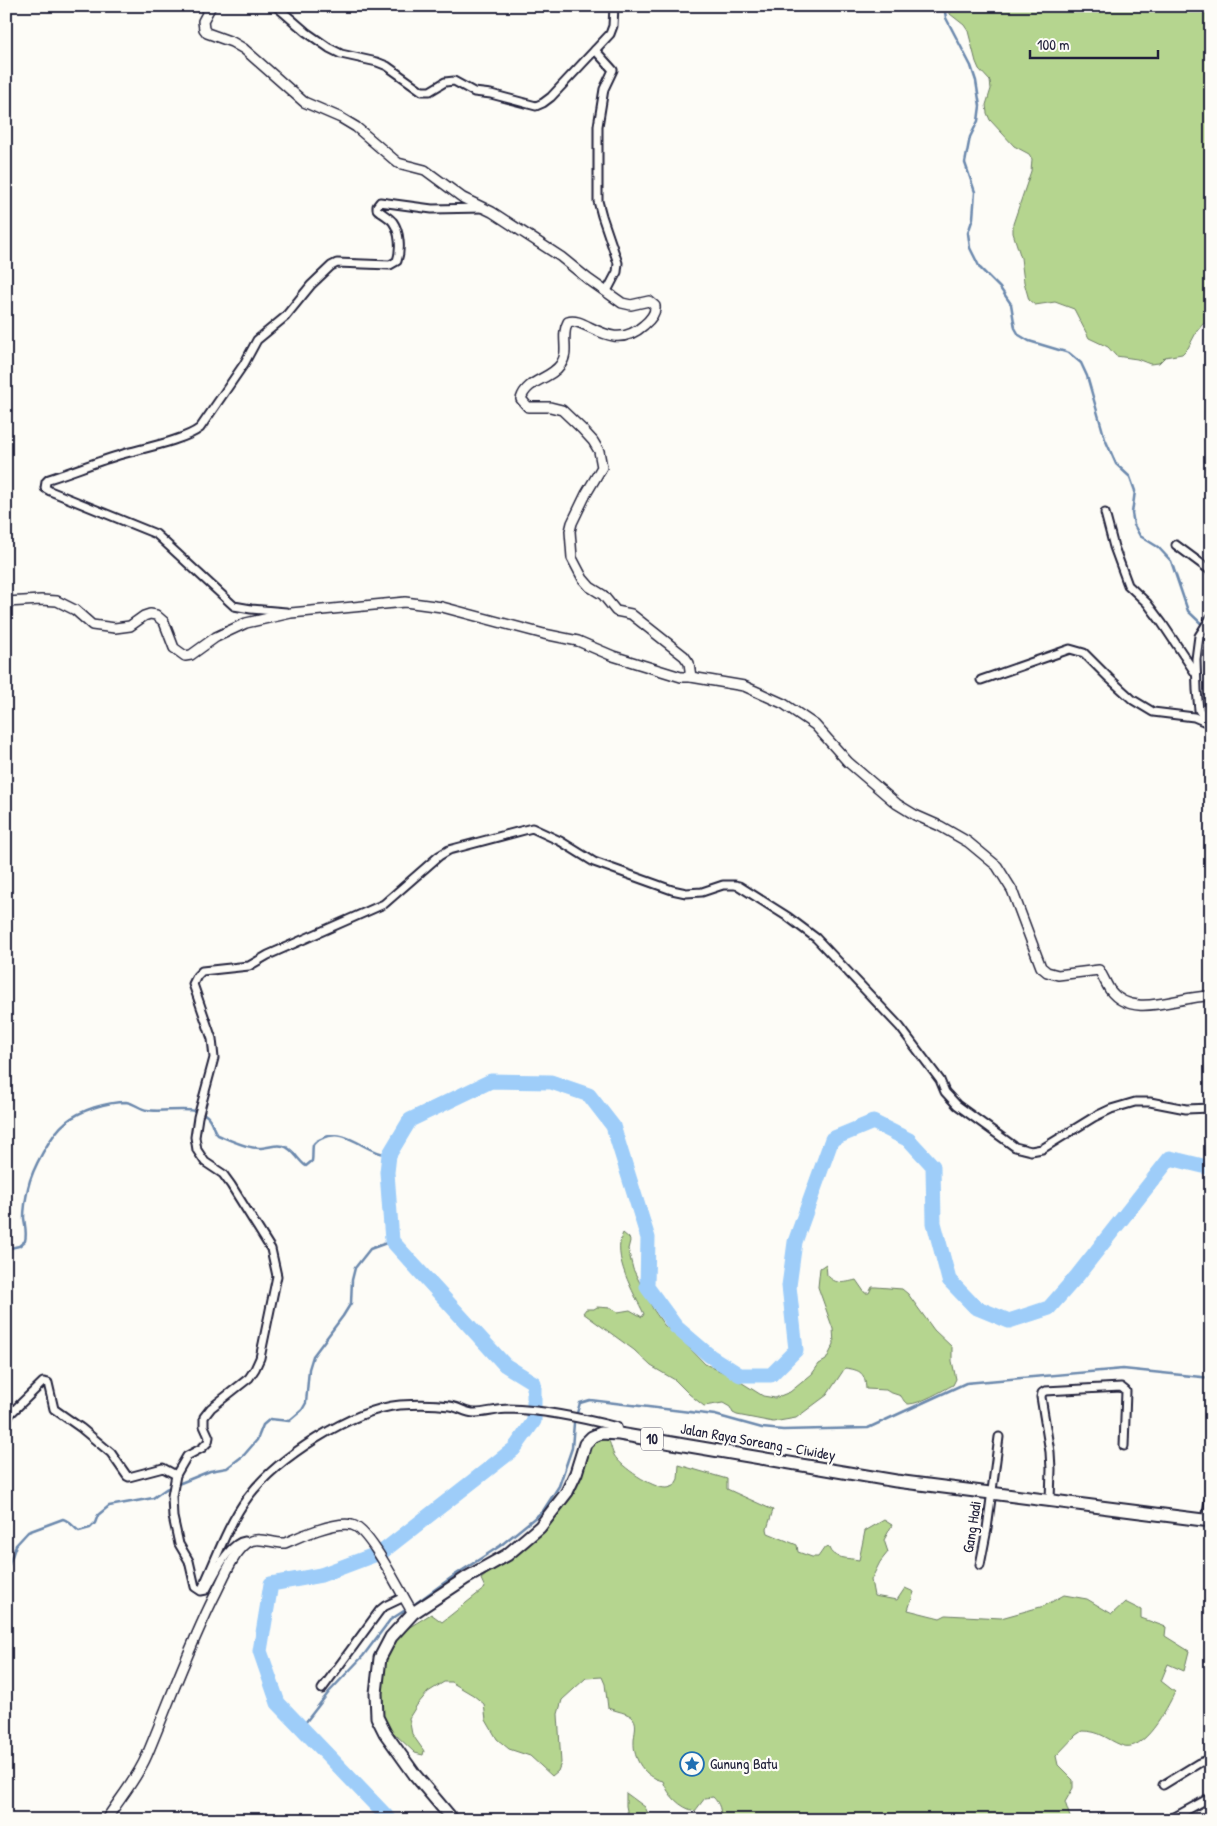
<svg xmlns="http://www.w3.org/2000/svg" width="1217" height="1826" font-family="'Patrick Hand',sans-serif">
<rect width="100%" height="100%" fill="#fdfcf7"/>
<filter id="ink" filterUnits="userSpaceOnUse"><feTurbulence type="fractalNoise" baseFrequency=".02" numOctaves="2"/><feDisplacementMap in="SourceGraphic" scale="10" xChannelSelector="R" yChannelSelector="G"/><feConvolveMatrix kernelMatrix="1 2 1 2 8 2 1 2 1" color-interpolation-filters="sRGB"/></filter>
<g filter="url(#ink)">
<!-- green -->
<g fill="#b5d58f" stroke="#6c7c65">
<path d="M1211,6v315l-8,3 -6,7 -9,17 -6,6 -17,3 -6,6 -9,1 -13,-5 -21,-3 -8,-9 -19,-9 -15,-29 -19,-7 -20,3 -6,-5 -5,-18 -3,-24 -8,-25v-9l18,-53 1,-12 -3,-5 -15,-8 -24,-26 -3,-7 -1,-8 5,-16 -1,-8 -11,-12 -3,-7 -8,-31 -4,-6 -14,-11 -1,-7z"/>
<path d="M623,1233l6,5 1,3 -2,8 5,20 20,40 11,16 17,14 24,25 26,12 32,20 12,2 15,-6 22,-18 7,-10 7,-4 8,-16 -1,-15 -15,-42 2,-19 6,-4 1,11c9,10 17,8 29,5l9,13h4l3,-6h4l26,2 6,5 26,36 18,17v14l4,18 -3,6c-10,5 -33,19 -44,19 -4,0 -6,-5 -8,-8l-12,-4 -3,-2 -20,-1c-1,-16 -5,-19 -21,-21l-18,27 -31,23 -23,4 -36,-7 -4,-2 -3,-6 -7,-4 -19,3 -15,-12 -14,-14 -24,-14 -17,-16 -51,-37 3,-4h8l3,-2 14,1 7,4 12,-2 12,7 2,-3c-10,-21 -33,-58 -21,-81z"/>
<path d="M603,1436c9,4 7,12 11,19 7,12 38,33 52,33 3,0 5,-1 8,-2l4,-7 1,-14 48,14v10l46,21 -6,19 1,4 29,12 1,7 14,5h6l7,-10 4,1c3,11 20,10 30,12l6,-29 19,-11 8,5 -8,15 4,12 -8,10 -9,18 3,16 23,4 8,-12 9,4 -6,18 32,8 6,-3 55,3 43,-12 20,-11 23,4 25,15 13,-12 16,8v8l25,9 -1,9 24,15 -5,20 -16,-7 -7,17 14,11c-8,16 -31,63 -54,53 -15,-6 -20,-14 -39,-14l-6,4 -20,21 2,9 15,15v8l-8,14 6,18h-350c0,-10 -1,-16 -8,-23l-8,1 -10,13c-15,-3 -27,-16 -32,-30 -18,-4 -30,-21 -29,-40 0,-7 4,-17 -1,-23 -4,-5 -18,-7 -25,-10l-3,-24 -3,-7 -16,1 -24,22 -4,14 3,49 -3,8 -6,5 -22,-20 -21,-7 -12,-10 -11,-19 -2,-16 -11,-9 -22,-13h-7l-16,10 -11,13 -8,13 3,16 12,17 -1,4 -8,-2 -38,-36 8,-58 15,-26 31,-19 11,8 43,-34 -4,-9 76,-63 29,-66z"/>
<path d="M626,1793l19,14 6,13h-22l-3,-14z"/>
</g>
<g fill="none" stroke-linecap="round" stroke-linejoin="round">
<!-- stream -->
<g stroke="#6c89ad" stroke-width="2.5">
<path d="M944,6l2,12 25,48 5,15 4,25 -2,15 -8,16 -5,26 10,29 -2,26 -5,15 2,15 10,20 20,20 11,16 4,24 4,7 10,6 40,12 12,10 6,13 18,63 11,25 14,13 5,14 -3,22 2,12 6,11 18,11 13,14 17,50 23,22"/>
<path d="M6,1249l13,-3 6,-5c2,-8 0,-15 -1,-23 0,-10 2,-21 4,-30 4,-19 23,-54 38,-66 15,-12 40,-20 60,-20 8,1 14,7 21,8 16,3 47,-5 60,6 6,5 5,14 11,19 12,5 28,13 41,13 8,0 17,-4 24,-2 10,2 15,15 23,20l6,-5c1,-5 0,-11 1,-16 2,-4 6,-5 10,-7 24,-11 42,15 66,17"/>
<path d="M6,1573l10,-28 12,-13 35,-13c7,2 10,8 16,12l11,-3 5,-5 3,-8 11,-9 44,-8 13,-9 44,-18 17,-3 17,-13 13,-15 6,-15 7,-6 19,2 13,-11 4,-7 3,-34 4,-13 30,-40 8,-13 1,-23 3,-12 15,-19 22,-8"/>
<path d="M412,1606l43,-31 45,-29 43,-35 16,-25 13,-38 2,-25 6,-20 10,-3 125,15 47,13 21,2 85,-2 98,-45 157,-14 88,9"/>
<path d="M302,1727l27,-35 34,-36 27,-36 17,-11"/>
</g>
<!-- river -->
<path stroke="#9ecdf9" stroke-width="15" d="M390,1820l-112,-117 -18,-52 11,-67 50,-9 61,-23 132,-103 20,-28v-38l-29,-18 -113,-124 -5,-69 2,-17 21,-35 81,-39 60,1 38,13 24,31 35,112 -1,49 29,40 34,29 30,19h31l25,-25 -7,-64 6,-44 37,-103 41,-17 36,18 24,26 1,57 15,57 26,27 34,14 40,-13 28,-32 93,-118 41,10"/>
<!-- minor casing -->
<g stroke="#22223b" stroke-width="11">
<g id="minor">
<path d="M276,6l30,26 23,16 12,6 36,8 10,4 35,25h8l15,-9 9,-1 20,11 17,2 45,12 7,-3 8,-6 59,-63 3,-8 1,-20"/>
<path d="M595,50l18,20 -9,19 -6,37v75l4,15 16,47 -1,9 -10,19"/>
<path d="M1105,513l9,34 14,38 19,18 15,20 34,51"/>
<path d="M1176,545l35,26"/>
<path d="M286,612l-35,-3 -17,-3 -78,-72 -106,-43 -5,-3 1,-6 3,-3c25,-8 49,-18 74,-25 21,-6 62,-14 77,-26l44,-64 13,-24 28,-23 26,-32 20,-19 6,-3 53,2 7,-4c4,-11 3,-29 -4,-39 -4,-5 -11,-8 -16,-13v-3l3,-4 52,7 51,-1"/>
<path d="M981,680l89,-31 14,4 25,25 24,22 20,12 41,5 14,6"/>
<path d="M1207,722l-8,-12 -2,-20 -1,-31 3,-23 12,-19"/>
<path d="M6,1418l37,-36 5,1 6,26 27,19 30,25 16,23 2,1 34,-9 13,7"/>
<path d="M1050,1500l1,-31 -1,-17 -9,-55 1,-4 3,-2 76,-4 5,4 -2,55"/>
<path d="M1206,1520l5,-31"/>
<path d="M247,1543l-2,-2c-17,2 -31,35 -39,49l-5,1 -6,-4 -6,-26 -10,-17 -6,-27 -1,-21 4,-21 11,-19 15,-8 6,-6 1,-5 -5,-11v-9l7,-9 38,-30 6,-9 5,-11 17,-82 -6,-27 -40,-64 -8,-11 -18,-12 -8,-12 -2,-13 3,-20 16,-59 -2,-19 -19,-55 4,-8 5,-5 47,-5 19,-11 116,-51 55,-48 10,-6 83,-22 28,13 34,21 78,28 14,3 16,-1 21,-7h12l4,1 49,31 28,21 84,89 40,53 5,12 12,13 58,42 16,4 11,-2 52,-32 17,-8 24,-7h15l36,7 25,-1"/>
<path d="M980,1565l7,-36 12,-92"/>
<path d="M202,1589c14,-30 26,-65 46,-92 29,-39 103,-87 152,-92 14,-1 36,-1 50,1 9,1 15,7 25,7 11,0 22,-4 34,-4 36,1 73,9 108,18l2,7"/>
<path d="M322,1689l58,-79 5,-4 19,-9"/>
<path d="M1163,1785l36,-22 12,-4"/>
<path d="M1169,1820l42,-23"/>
</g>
</g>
<!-- tertiary casing -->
<g stroke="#22223b" stroke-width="12">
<g id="tertiary">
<path d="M211,6l-8,15 1,8 3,4 25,9 12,7 60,53 37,16 15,9 42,36 27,7 38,28 29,14 69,45 27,22 34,24 9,2 18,-4 6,5c1,8 -5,14 -11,19 -33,30 -59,-10 -76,-3 -8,14 2,29 -7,42 -11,16 -34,15 -40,35l7,8h22l12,3 20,19 11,12 6,10 3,16 -16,27 -14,29 -2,8 2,27 11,21 7,8 13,8 13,16 15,3 53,42 5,7 2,14"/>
<path d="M6,602l35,-2 16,1 18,9 17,15 23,3 15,-2 14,-10 6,-2 6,1 8,7 10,26 11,8 6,-1 25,-18 30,-14 45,-10 114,-11 37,5 102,27 34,7 35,15 68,21h10l53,9 40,18 31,21 33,37 49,42 18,11 25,11 28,16 29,24 15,24 29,77 6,5 11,3 41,-5c4,6 7,14 11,20 23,31 70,5 101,6"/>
<path d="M106,1820c14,-22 31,-41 41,-65 23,-55 43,-111 70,-164 8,-16 16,-37 30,-48 10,-8 26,1 38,0 15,-7 51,-22 67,-18 18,4 50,71 61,88"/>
</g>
</g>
<!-- trunk casing -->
<g stroke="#22223b" stroke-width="15">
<path id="trunk" d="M453,1820l-38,-45 -30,-42 -8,-16 -1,-24 4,-35 11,-21 22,-24 53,-35 41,-23 33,-28 27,-35 9,-19 9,-29 7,-7 9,-4 18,1 277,47 315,40"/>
</g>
<!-- minor -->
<use href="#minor" stroke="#fdfcf7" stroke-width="7"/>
<!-- tertiary -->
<use href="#tertiary" stroke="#fdfcf7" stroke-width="9"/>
<!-- trunk -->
<use href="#trunk" stroke="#fdfcf7" stroke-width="11"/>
</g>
</g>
<!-- icons -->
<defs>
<g id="sight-ring" transform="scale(1.25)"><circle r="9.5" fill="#fdfcf7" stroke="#1f6fb2" stroke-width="1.5"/><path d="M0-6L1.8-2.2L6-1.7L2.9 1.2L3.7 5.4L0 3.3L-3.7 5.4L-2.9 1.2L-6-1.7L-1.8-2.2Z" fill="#1f6fb2"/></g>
</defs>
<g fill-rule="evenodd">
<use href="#sight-ring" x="692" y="1764"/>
</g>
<g text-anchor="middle" stroke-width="4.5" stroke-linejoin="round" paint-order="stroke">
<!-- shield labels -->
<rect fill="#fdfcf7" stroke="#646373" stroke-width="1" x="641" y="1427.5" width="22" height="23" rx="4"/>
<g font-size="14" font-weight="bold" fill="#22223b">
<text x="652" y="1444">10</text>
</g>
<!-- street labels -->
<g font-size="15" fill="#22223b" stroke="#fdfcf7">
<text transform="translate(758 1442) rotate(10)" y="5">Jalan Raya Soreang - Ciwidey</text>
<text transform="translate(972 1527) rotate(-81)" y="5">Gang Hadi</text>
</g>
<!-- poi labels -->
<g font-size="15" fill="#22223b" stroke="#fdfcf7" text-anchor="start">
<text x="710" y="1769">Gunung Batu</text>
</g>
</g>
<!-- margin -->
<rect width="1217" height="1826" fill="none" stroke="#fdfcf7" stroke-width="25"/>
<rect x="12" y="12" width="1192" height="1801" fill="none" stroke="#22223b" stroke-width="2" filter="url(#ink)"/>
<!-- scale -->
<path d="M1030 50v8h128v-8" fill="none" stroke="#22223b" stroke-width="2.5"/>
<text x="1037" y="50" font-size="15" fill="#22223b" stroke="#fdfcf7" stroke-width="4" paint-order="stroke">100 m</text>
</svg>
